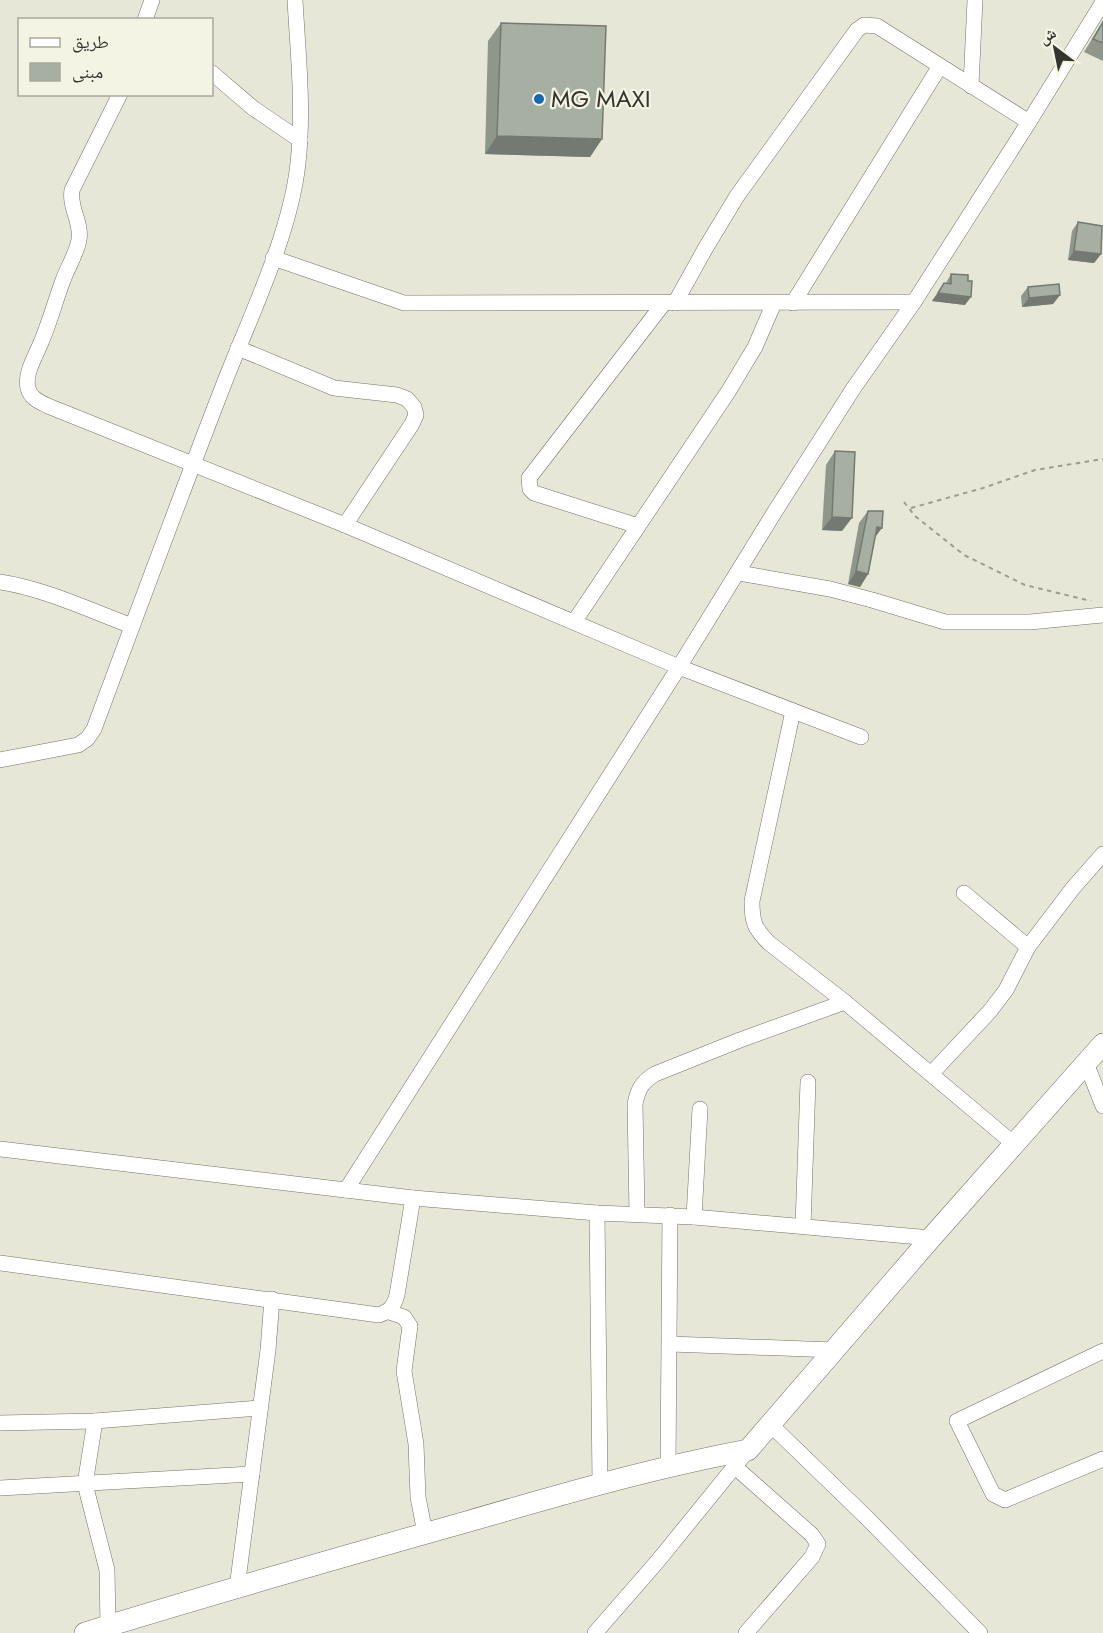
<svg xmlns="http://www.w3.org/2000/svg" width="1103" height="1633" font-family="Jost,'Noto Naskh Arabic',sans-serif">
<rect width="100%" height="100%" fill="#e7e7d8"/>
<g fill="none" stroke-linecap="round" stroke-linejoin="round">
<!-- street casing -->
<g stroke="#737366" stroke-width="16">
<g id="street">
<path d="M145,20l7,-20"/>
<path d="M212,73l41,35 47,32"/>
<path d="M971,86l4,-86"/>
<path d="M120,94l-48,96c-3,18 10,32 7,50 -3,15 -12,28 -17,43 -7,19 -12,38 -20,57 -5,14 -18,33 -14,48 2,10 12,14 20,18l297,119 334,142 182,70"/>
<path d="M273,258l131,45 510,-1"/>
<path d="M675,303l30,-54 32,-53 120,-166 7,-5 13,1 152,96"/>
<path d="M793,303l147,-237"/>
<path d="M238,348l96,40 63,7 10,4 7,8 2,8 -4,9 -67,101"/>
<path d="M638,526l-104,-33 -4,-4 -1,-11 135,-175"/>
<path d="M739,573l91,16 42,11 73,22h85l73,-7"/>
<path d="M0,582c45,7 89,28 132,44"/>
<path d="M574,622l154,-230 27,-45 19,-44"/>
<path d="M793,711l-41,190c0,21 2,27 17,42l76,59 169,142"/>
<path d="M0,760l78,-15 9,-6 7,-10c43,-116 86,-232 131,-348 26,-66 66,-149 73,-218 6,-54 0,-109 -3,-163"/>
<path d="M964,893l64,54"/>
<path d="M1086,1063l17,43"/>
<path d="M931,1074l59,-63 16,-21 22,-43 45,-59 30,-34"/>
<path d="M0,1149l413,49 184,15 97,4 237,21"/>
<path d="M346,1190l333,-523 95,-154 79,-124 61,-87 115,-180 74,-120"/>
<path d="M597,1213l3,270"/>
<path d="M637,1213l-2,-109c3,-15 7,-22 20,-30l85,-34 105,-38"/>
<path d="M694,1217l6,-108"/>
<path d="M803,1226l5,-144"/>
<path d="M0,1263l379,52c11,-4 15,-9 18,-20l16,-97"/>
<path d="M389,1312l15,5 6,9 -6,45 12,73 2,53 7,36"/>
<path d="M670,1344l164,6"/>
<path d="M1103,1351l-146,70 36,73 12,6 98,-41"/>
<path d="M95,1421l-10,63 22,86 1,56"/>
<path d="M0,1423l95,-2 165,-13"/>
<path d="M770,1424l98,95 112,114"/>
<path d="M668,1466l2,-251"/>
<path d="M734,1466l78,69 6,9 -6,13 -66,76"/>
<path d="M0,1488l252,-14"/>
<path d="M237,1588l31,-238 4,-51"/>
<path d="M595,1633l62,-71 91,-112"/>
</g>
</g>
<!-- secondary casing -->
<g stroke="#737366" stroke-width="22">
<path id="secondary" d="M85,1633c126,-39 253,-75 381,-111 93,-27 186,-54 282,-72l183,-212 172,-194"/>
</g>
<!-- path -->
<g stroke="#9c9c90" stroke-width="2" stroke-dasharray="4.5 4.5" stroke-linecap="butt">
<path d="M904,502l11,14 49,39 61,30 66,16"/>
<path d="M911,508l72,-20 52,-18 68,-11"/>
</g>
<!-- street -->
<use href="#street" stroke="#fff" stroke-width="15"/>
<!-- secondary -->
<use href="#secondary" stroke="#fff" stroke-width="21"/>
</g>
<!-- wall -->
<g fill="#8f968b">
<path d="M1103,21v40l-19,-9z"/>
<path d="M501,23l101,116 -12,18 -105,-3 3,-113z"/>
<path d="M1078,222l23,32 -7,9 -26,-3 4,-29z"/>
<path d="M951,274l14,31 -33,-4 12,-18h2z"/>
<path d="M1028,287l32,8 -7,9 -31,3 -1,-11z"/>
<path d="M835,451l7,80 -20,-1 4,-65z"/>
<path d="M868,511l7,26 -7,37 -8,13 -12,-3 11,-61z"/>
</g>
<!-- shaded-wall -->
<g fill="#747a71">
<path d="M497,136l105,3 -12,18 -105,-3z"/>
<path d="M1074,251l27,3 -7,9 -26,-3z"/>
<path d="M938,293l33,4 -6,8 -33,-4z"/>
<path d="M1060,295l-7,9 -31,3 7,-9z"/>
<path d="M832,517l20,1 -10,13 -20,-1z"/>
<path d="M877,527l5,1 -9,12z"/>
<path d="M856,571l12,3 -8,13 -12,-3z"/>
</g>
<!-- building -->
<g fill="#a6afa2" stroke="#747a71" stroke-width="1.5">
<path d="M1103,22v21l-10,-4z"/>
<path d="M501,23l105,3 -4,113 -105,-3z"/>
<path d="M1078,222l24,4 -1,28 -27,-3z"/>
<path d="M951,274l17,1v6h4l-1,16 -33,-4 6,-10 7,1z"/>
<path d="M1059,284l1,11 -31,3 -1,-11z"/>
<path d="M835,451l20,1 -3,66 -20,-1z"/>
<path d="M868,511h15l-1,17 -5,-1 -9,47 -12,-3z"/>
</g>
<!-- markers -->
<circle fill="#1568b6" stroke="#f4f4e5" stroke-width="2" cx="539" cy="99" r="6"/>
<g text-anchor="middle" stroke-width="4.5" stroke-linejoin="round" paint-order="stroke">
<!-- poi labels -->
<g font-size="24" fill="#35352f" stroke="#f4f4e5" text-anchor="start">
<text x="551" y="107">MG MAXI</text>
</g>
</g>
<!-- legend -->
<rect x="18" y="18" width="195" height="78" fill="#f4f4e5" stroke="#a8a89c" stroke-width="1.5"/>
<rect x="30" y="38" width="30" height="9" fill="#ffffff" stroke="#a8a89c" stroke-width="1.5"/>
<text x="72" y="48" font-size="18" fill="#35352f">طريق</text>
<rect x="30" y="63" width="30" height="18" fill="#a6afa2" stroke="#a8a89c" stroke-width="1.5"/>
<text x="72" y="78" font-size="18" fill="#35352f">مبنى</text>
<!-- north arrow -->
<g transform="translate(1055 48) rotate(328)" stroke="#f4f4e5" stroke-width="4.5" paint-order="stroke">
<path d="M0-4.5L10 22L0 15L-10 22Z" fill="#35352f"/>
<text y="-9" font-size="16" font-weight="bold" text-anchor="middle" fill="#35352f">ش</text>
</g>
</svg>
